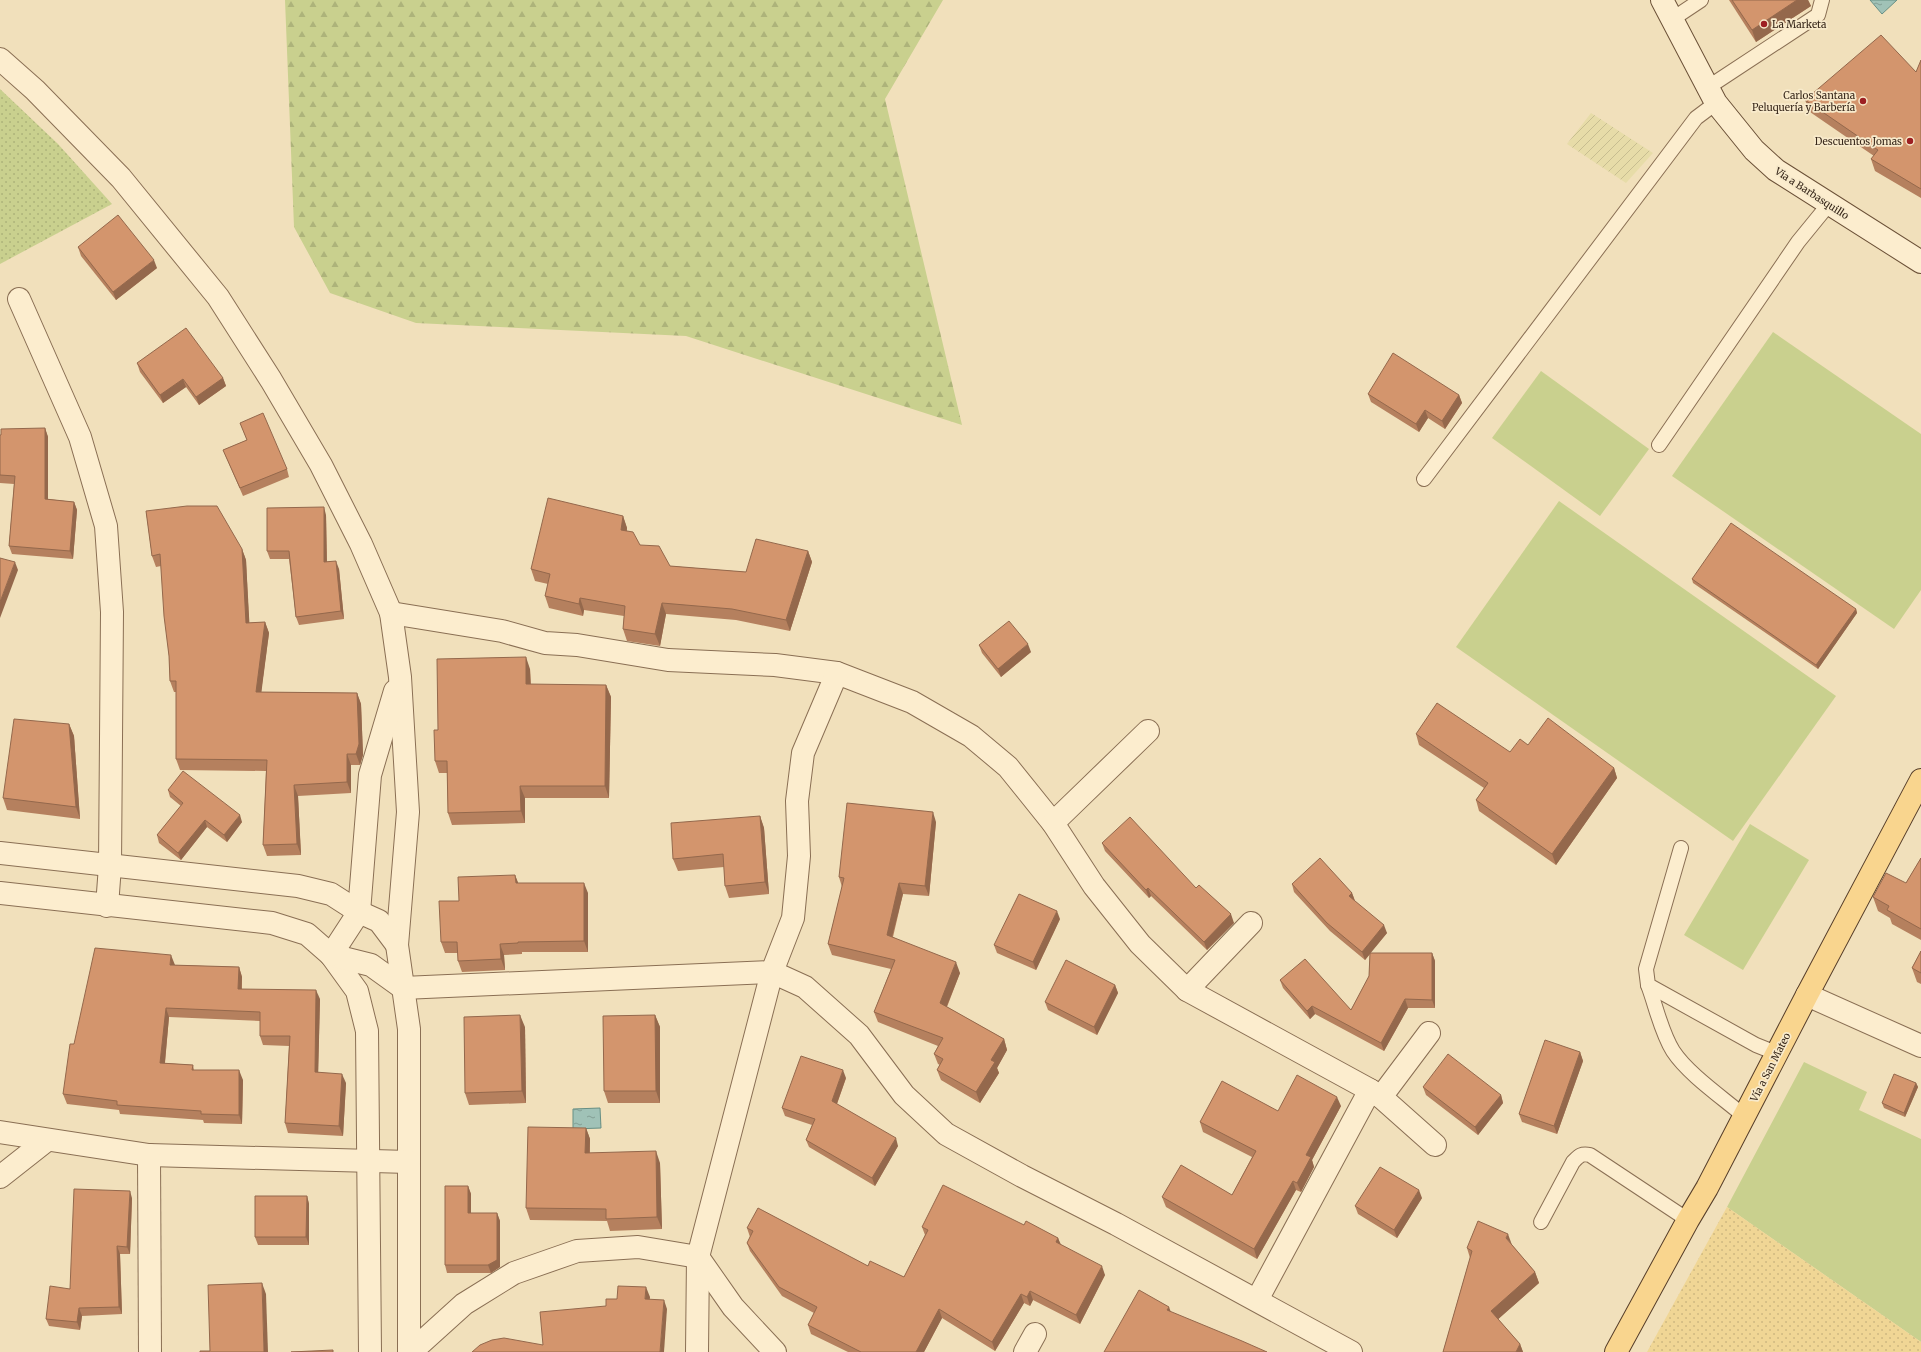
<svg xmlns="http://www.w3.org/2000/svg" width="1921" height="1352" font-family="Merriweather,serif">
<defs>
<pattern id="farmland-furrows" width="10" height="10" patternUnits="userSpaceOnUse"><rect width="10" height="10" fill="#e7dca8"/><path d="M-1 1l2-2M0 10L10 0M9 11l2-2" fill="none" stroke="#c7bd90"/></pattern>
<pattern id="forest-firs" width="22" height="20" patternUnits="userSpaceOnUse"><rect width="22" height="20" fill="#c9d08e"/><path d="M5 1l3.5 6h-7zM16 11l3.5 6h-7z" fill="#adb37a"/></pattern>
<pattern id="sand-dots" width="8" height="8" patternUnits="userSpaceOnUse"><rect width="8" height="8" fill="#f0d695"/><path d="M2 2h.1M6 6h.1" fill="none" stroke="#ceb880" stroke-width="1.8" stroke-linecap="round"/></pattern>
<pattern id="park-dots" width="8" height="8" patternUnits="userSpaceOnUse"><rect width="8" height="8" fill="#c9d08e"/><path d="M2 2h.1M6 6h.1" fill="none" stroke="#adb37a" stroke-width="1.8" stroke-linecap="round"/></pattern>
<pattern id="water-ripples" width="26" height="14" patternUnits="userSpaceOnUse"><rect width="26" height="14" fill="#a0c2b7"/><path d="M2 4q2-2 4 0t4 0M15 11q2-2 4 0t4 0" fill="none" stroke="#839e94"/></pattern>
</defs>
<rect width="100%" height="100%" fill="#f1e0bb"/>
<!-- farmland -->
<path fill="url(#farmland-furrows)" d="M1591,113l62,40 -27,30 -59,-39z"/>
<!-- green -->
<g fill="#c9d08e">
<path d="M1773,332l148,102v156l-27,39 -222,-153z"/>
<path d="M1541,371l108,78 -49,67 -108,-78z"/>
<path d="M1559,501l277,195 -103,145 -277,-194z"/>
<path d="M1750,824l59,36 -66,110 -59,-35z"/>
<path d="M1804,1062l63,30 -8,18 62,29v203l-194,-135z"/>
</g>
<!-- forest -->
<path fill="url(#forest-firs)" d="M285,0h658l-58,99 77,326 -276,-89 -270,-13 -86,-30 -36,-66z"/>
<!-- sand -->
<path fill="url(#sand-dots)" d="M1727,1207l194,135v10h-274z"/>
<!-- park -->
<path fill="url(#park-dots)" d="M0,89l58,55 54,60 -112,60z"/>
<!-- water -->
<g fill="url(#water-ripples)" stroke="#678f84">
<path d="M1870,0h27l-15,14z"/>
<path d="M600,1108l1,20 -28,1v-20z"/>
</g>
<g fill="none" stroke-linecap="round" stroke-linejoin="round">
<!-- service casing -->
<g stroke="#8a6f54" stroke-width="16">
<g id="service">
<path d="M1671,20l30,-20"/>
<path d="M1707,88l111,-73 4,-15"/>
<path d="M1659,445l139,-203 31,-38"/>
<path d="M1424,479l272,-361 20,-15"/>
<path d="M1681,848l-35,121 2,16 108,60 20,8"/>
<path d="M1648,985c8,21 13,47 25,66 15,23 50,47 71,65"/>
<path d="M1541,1222l32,-60c6,-6 8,-9 17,-7l98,65"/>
</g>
</g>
<!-- minor casing -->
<g stroke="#8a6f54" stroke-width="24">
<g id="minor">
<path d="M0,59l35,31 86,88 97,119 53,83 50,85 40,79 30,69 9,64 8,135 -11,133 12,84v323"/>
<path d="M19,299l61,138 26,89 6,86 -2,254 -3,40"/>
<path d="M391,613l111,18 43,12 32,2 91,15 107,5 62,8 75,29 59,34 37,31 45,56 41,63 46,58 47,46 183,100 -113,210"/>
<path d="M1053,823l95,-92"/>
<path d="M0,853l298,33 33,8 28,18 20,9 18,24"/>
<path d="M0,893l272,30 35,11 24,21 26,36 10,40 3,321"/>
<path d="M331,955l40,10 32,23 369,-16 33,15 54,48 45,60 42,39 76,42 94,48 235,128"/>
<path d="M331,955l28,-43 11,-137 25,-84"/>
<path d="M1187,990l64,-67"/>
<path d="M1370,1090l11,7 54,48"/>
<path d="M1381,1097l48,-64"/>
<path d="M0,1132l149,23 260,7"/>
<path d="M149,1155l1,197"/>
<path d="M0,1177l47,-37"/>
<path d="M411,1352l53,-48 50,-31 63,-22 61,-4 60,10 35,50 42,45"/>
<path d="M697,1352l1,-95 74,-285 21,-54 6,-62 -2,-55 6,-48 34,-80"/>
<path d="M1025,1352l10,-18"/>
</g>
</g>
<!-- tertiary casing -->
<g stroke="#8a6f54" stroke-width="24">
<path id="tertiary" d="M1807,995l114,51"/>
</g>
<!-- secondary casing -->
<g stroke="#6b5037" stroke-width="24">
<path id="secondary" d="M1662,0l54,103 38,47 22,20 145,92"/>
</g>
<!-- primary casing -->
<g stroke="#563d29" stroke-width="24">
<path id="primary" d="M1616,1352l72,-132 19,-32 100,-193 114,-215"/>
</g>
<!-- service -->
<use href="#service" stroke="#fcedce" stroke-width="14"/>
<!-- minor -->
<use href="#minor" stroke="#fcedce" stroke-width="22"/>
<!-- tertiary -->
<use href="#tertiary" stroke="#fcedce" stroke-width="22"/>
<!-- secondary -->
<use href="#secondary" stroke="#fcedce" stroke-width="22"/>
<!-- primary -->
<use href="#primary" stroke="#f9d58e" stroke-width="22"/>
</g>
<!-- wall -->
<g fill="#b5805e">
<path d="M1729,0h79l3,6 -55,36z"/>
<path d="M1921,60v138l-46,-27 -4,-12 3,-3 -64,-44 -5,-12 111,-28z"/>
<path d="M78,247l79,21 -41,32 -35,-44z"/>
<path d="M137,363l86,15 3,8 -27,19 -13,-18 -23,16 -23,-31z"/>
<path d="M1368,394l91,1 3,8 -17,26 -17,-11 -9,14 -48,-30z"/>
<path d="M240,423l47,46 2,8 -46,19 -20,-46 24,-10z"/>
<path d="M45,428l3,9v62l26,3 3,8 -4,49 -61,-5 -3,-8 5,-62 -14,-1v-48z"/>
<path d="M146,511l96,38 4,11 3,63 16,-1 4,11 -8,59 96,1 4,11 2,51 -3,10h-9v28l-53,3 3,59 -34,1 -4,-11 3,-74 -86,-1 -4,-11v-67h-2l-4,-11 -1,-25 -8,-90 -5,1 -4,-11z"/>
<path d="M326,515l1,47 12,7 5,50 -45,6 -3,-8 -7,-58h-19l-3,-8z"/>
<path d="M623,516l4,12v3l13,14 30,21 76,6 62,-21 4,11 -22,69 -54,-11 -70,-6 -6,32 -33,-5 -4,-12 1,-13 -40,-6 -1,6 -34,-8 -4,-12 3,-12 -13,-3 -4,-12z"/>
<path d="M1692,579l164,30 1,4 -39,56 -125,-86z"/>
<path d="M979,645l52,7 -30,25 -19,-24z"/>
<path d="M530,669l1,16h75l5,12 -2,101h-84v25l-73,2 -4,-12 -1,-40h-8l-4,-12z"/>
<path d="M69,724l5,12 6,83 -73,-9 -4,-12z"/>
<path d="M1416,734l94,18 18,-7 86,23 3,10 -61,87 -77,-54 -3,-11 8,-12 -65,-43z"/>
<path d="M168,790l74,32 -15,20 -20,-15 -26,33 -22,-17 -2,-8 24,-29 -11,-9z"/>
<path d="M760,816l4,12 5,66 -40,4 -4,-12 -1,-19 -46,4 -5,-12z"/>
<path d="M936,822l-7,74 -26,-2 -10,43 67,36 -13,34 57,32 3,11 -10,18 2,5 -19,30 -39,-23 -4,-10 3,-5 -2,-1 -4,-10 4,-8 -60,-24 -4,-10 17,-43 -59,-14 -4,-11 14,-57 -3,-10z"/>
<path d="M1102,843l94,45 38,35 -27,27 -56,-54 -2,2 -44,-47z"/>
<path d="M1921,858v82l-29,-16 -2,-6 -12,-7 -5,-14 33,-14z"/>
<path d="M515,875l3,8 70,10v59h-66v2l-18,1 1,15 -43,2 -4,-11v-8h-13l-4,-11 18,-41z"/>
<path d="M1292,884l60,9 3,8 32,32 -17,20h62l3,8v47h-27l-24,43 -69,-37 -5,5 -27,-31 -3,-8 71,30 18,-34 1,-22 -5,6 -35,-29 -36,-39z"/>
<path d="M1060,919l-24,51 -39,-17 -3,-8z"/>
<path d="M1921,951v33l-4,-2 -5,-14z"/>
<path d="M175,965l64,2 3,10v12l78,10 -2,73 28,11 -3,53 -55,-3 -3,-10 4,-77 -26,-1 -3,-9v-15l-91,-4 -4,46 28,2 1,5 49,10 -1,44 -38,-1 -1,-3 -83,-6 -1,-4 -52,-6 -4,-10 11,-50z"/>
<path d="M1115,985l3,8 -21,42 -49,-25 -3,-8z"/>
<path d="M655,1015l5,12v76h-52l-4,-12z"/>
<path d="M525,1027l1,76 -57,2 -4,-12z"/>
<path d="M1580,1052l3,9 -26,73 -35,-12 -3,-8z"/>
<path d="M846,1078l-9,26 61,42 -23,40 -66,-39 -3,-7 6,-15 -27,-9 -3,-8z"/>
<path d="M1916,1083l2,4 -13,30 -21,-9 -2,-5z"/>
<path d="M1423,1087l78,8 2,8 -25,32 -52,-40z"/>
<path d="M1341,1106l-29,54 2,7 -13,25 -5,-2 -39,69 -91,-52 -4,-10 70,-2 20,-38 -49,-25 -3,-10 78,-11z"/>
<path d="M586,1128l4,11v14l70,10 2,66 -52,2 -3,-10 -77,-1 -4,-12z"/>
<path d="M468,1186l3,8v19h26l3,8v46l-9,6h-44l-2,-8z"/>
<path d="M307,1196l2,8v41h-51l-3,-8z"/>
<path d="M132,1198l-2,56h-10l2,60 -40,2 -2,14 -31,-4 -3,-7 24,-30z"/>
<path d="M1422,1198l-25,40 -39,-24 -3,-8z"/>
<path d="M1024,1225l34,13 2,6 45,31 -25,49 -47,-24 -3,6 -6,-3 -29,48 -53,-33 -18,34h-76l-37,-18 -3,-9 6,-12 -32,-17 -32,-45 -3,-8 3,-6 -3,-9 157,49 21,-42 -3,-8z"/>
<path d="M1512,1245l23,27 4,11 -41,36 22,25 3,8h-80l27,-94 -3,-10z"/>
</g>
<!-- shaded-wall -->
<g fill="#94684c">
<path d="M1797,0h11l3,6 -55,36 -4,-12z"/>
<path d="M154,260l3,8 -41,32 -3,-8z"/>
<path d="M223,378l3,8 -27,19 -3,-8z"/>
<path d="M183,379l3,8 -23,16 -3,-8z"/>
<path d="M1459,395l3,8 -17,26 -3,-8z"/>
<path d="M1425,410l3,8 -9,14 -3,-8z"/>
<path d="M45,428l3,9v70l-3,-8z"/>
<path d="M74,502l3,8 -4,49 -3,-8z"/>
<path d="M324,507l2,8 1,56 -3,-9z"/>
<path d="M623,516l4,12 -2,13 -4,-11z"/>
<path d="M242,549l4,11 4,74 -4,-11z"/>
<path d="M808,551l4,11 -22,69 -4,-11z"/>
<path d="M336,561l3,8 5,50 -3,-8z"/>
<path d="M15,562l3,8 -18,48v-16z"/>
<path d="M580,598l4,12 -1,6 -4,-12z"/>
<path d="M662,603l4,11 -6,32 -5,-12z"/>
<path d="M1856,609l1,4 -39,56 -2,-4z"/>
<path d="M265,622l4,11 -9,70 -4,-11z"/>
<path d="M1028,644l3,8 -30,25 -3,-8z"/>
<path d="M526,657l4,12 1,27 -5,-12z"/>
<path d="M606,685l5,12 -2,101 -4,-12z"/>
<path d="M357,693l4,11 2,51 -3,10 -4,-11z"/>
<path d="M69,724l5,12 6,83 -4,-12z"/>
<path d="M347,754l4,11v28l-4,-11z"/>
<path d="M1614,768l3,10 -61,87 -4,-11z"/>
<path d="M294,785l4,11 3,59 -4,-11z"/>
<path d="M520,786l5,12v25l-4,-12z"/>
<path d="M933,812l3,10 -7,74 -4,-10z"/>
<path d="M240,815l2,7 -15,20 -3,-7z"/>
<path d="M760,816l4,12 5,66 -4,-12z"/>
<path d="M205,820l2,7 -26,33 -3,-7z"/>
<path d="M515,875l4,10 -3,-2z"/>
<path d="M584,883l4,10v59l-4,-11z"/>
<path d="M899,883l4,11 -13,51 -3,-10z"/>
<path d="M1148,888l3,8 -2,2 -3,-8z"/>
<path d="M1352,893l3,8 -6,-5z"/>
<path d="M1057,911l3,8 -24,51 -3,-8z"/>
<path d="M1231,914l3,9 -27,27 -3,-8z"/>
<path d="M1384,925l3,8 -22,27 -3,-8z"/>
<path d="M500,944l4,11 1,15 -4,-11z"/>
<path d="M1432,953l3,8v47l-3,-8z"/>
<path d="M171,955l4,10h-5z"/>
<path d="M956,962l4,11 -16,40 -4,-10z"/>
<path d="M239,967l3,10 -1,21 -3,-9z"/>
<path d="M1115,985l3,8 -21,42 -3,-8z"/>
<path d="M316,990l4,9 -2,82 -3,-9z"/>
<path d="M1405,999l3,9 -24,43 -3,-8z"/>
<path d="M1312,1006l3,8 -5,5 -3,-8z"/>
<path d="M166,1008l3,9 -5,55 -4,-9z"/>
<path d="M520,1015l5,12 1,76 -4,-12z"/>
<path d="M655,1015l5,12v76l-4,-12z"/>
<path d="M1004,1039l3,11 -10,18 2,5 -19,30 -4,-11 15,-32z"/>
<path d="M1580,1052l3,9 -26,73 -3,-8z"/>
<path d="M239,1070l4,10 -1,44 -3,-9z"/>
<path d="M843,1070l3,8 -11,31 -3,-8z"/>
<path d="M342,1074l4,9 -3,53 -4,-10z"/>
<path d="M1916,1083l2,4 -13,30 -1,-4z"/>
<path d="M1501,1095l2,8 -25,32 -3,-8z"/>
<path d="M1337,1097l4,9 -29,54 2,7 -13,25 -4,-9 9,-28z"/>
<path d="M586,1128l4,11 -1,26 -4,-12z"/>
<path d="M896,1138l2,8 -23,40 -3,-8z"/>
<path d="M656,1151l4,12 2,66 -5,-12z"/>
<path d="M1293,1181l3,9 -39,69 -3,-10z"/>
<path d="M468,1186l3,8v27l-3,-8z"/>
<path d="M1419,1190l3,8 -25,40 -3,-8z"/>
<path d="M130,1191l2,7 -2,56 -3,-7z"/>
<path d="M307,1196l2,8v41l-3,-8z"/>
<path d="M497,1213l3,8v46l-9,6 -3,-8z"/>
<path d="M1508,1234l4,11 -6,-7z"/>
<path d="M1058,1238l4,9 -6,-5z"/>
<path d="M117,1246l3,8 2,60 -3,-7z"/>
<path d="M1102,1266l3,9 -25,49 -4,-9z"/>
<path d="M1535,1272l4,11 -44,39 -4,-11z"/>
<path d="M262,1283l4,11 2,58h-4z"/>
<path d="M646,1287l4,10 -1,11 -4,-9z"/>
<path d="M1030,1291l3,9 -3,6 -3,-9z"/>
<path d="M1021,1294l3,9 -29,48 -3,-9z"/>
<path d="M664,1300l3,9 -3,43h-4z"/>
<path d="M1169,1307l3,8 -5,-5z"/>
<path d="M79,1308l3,8 -2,14 -3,-8z"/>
<path d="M939,1309l3,9 -18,34h-8z"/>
<path d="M1520,1344l3,8h-7z"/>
</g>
<!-- building -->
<g fill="#d3956d" stroke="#94684c">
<path d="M1732,0h65l-45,30z"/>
<path d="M1881,35l35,37 5,-12v129l-50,-30 7,-9 -73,-50z"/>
<path d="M118,215l36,45 -41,32 -35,-45z"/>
<path d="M186,328l37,50 -27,19 -13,-18 -23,16 -23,-32z"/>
<path d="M1393,353l66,42 -17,26 -17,-11 -9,14 -48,-30z"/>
<path d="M263,413l24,56 -47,19 -17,-38 24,-10 -7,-17z"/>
<path d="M45,428v71l29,3 -4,49 -61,-5 6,-70 -15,-1v-40h1v-6z"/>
<path d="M548,498l75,18 -2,14 12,2 7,13 19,1 11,20 76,6 10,-33 52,12 -22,69 -54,-11 -70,-6 -7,31 -32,-5 2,-23 -45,-8 -1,6 -34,-8 5,-22 -19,-5z"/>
<path d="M187,506h30l25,43 4,74 19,-1 -9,70 101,1 2,51 -3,10h-9v28l-53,3 3,59 -34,1 4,-85 -91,-1v-78h-6l-1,-25 -5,-40 -4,-62 -8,2 -6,-45z"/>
<path d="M324,507v55l12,-1 5,50 -45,6 -7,-66h-22v-43z"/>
<path d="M1731,523l125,86 -40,56 -124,-86z"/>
<path d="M0,558l15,4 -15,40z"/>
<path d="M1009,621l19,23 -30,25 -19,-24z"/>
<path d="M526,657v27l80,1 -1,101h-85l1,25 -73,2 -1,-52h-12l-1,-31h4l-1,-71z"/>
<path d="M1437,703l73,49 10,-13 8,6 20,-27 66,50 -62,86 -76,-54 12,-17 -72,-49z"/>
<path d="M14,719l55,5 7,83 -73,-9z"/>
<path d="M183,771l57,44 -16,20 -19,-15 -27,33 -21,-18 26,-32 -15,-13z"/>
<path d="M847,803l86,9 -8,74 -26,-3 -12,52 69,27 -16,41 64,36 -13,21 4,2 -19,30 -39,-22 6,-11 -9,-5 9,-16 -69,-26 21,-52 -67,-16 16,-66 -5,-1z"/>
<path d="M760,816l5,66 -40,4 -2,-32 -50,5 -2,-36z"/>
<path d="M1130,817l66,71 3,-3 32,29 -27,28 -56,-54 -2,2 -44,-47z"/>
<path d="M1320,858l32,35 -3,3 35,29 -22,27 -35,-29 -35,-39z"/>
<path d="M1921,858v71l-34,-19 2,-4 -16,-9 13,-24 20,10z"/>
<path d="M515,875l1,8h68v58l-66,1v1l-18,1 1,15 -43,2 -1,-19h-16l-2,-41h20l-1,-24z"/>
<path d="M1019,894l38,17 -24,51 -39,-17z"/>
<path d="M95,948l76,7 -1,10 69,2 -1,22 78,1 -1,82 27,2 -3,52 -54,-3 5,-87h-30v-24l-94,-4 -6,55 33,2 -1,5h47v45l-38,-1v-3l-84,-6v-4l-54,-7 7,-50h4z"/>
<path d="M1921,951v22l-9,-5z"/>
<path d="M1370,953h62v47l-27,-1 -24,44 -69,-37 -5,5 -27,-31 25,-21 46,51 18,-34z"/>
<path d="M1066,960l49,25 -21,42 -49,-25z"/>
<path d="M520,1015l2,76 -57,2 -1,-76z"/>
<path d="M655,1015l1,76h-52l-1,-75z"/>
<path d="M1545,1040l35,12 -26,74 -35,-12z"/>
<path d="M1448,1054l53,41 -26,32 -52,-40z"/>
<path d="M801,1056l42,14 -11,31 64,37 -24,40 -66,-38 9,-21 -33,-11z"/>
<path d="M1894,1074l22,9 -12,30 -22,-10z"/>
<path d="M1297,1075l40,22 -31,58 5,2 -14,26 -4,-2 -39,68 -92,-52 19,-32 51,30 24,-44 -56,-29 22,-41 56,30z"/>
<path d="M528,1127l58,1 -1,25 71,-2 1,66 -51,2v-10l-80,-1z"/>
<path d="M1380,1167l39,23 -25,40 -39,-24z"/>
<path d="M943,1185l81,40 2,-4 32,17 -2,4 46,24 -26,49 -46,-24 -3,6 -6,-3 -29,48 -53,-33 -23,43h-55l-53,-27 9,-18 -38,-20 -32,-44 6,-12 -6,-3 11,-20 110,58 2,-5 34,16 24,-47 -6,-3z"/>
<path d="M445,1186h23v27h29v47l-9,5h-43z"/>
<path d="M74,1189l56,2 -3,56 -10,-1 2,61 -40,1 -2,14 -31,-3 4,-33 20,3z"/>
<path d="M255,1196h52l-1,41h-51z"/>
<path d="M1478,1221l30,13 -2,4 29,34 -44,39 29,33 -4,8h-73l29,-101 -5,-3z"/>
<path d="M262,1283l2,69h-64v-1h10l-2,-66z"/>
<path d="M618,1286l28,1 -1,12 19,1 -4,52h-188l8,-7 12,-5 12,-2 39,7 -3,-33 66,-6v-7h11z"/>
<path d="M1139,1290l30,17 -2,3 75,31 25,11h-163z"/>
<path d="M333,1350v2h-42z"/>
</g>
<!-- markers -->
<g fill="#9d1f22" stroke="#f8eacb" stroke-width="1.5">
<circle cx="1764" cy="24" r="4"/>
<circle cx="1863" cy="101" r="4"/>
<circle cx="1910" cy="141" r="4"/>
</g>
<g text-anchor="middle" stroke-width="3.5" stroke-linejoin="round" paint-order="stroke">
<!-- poi labels -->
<g font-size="10" fill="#37271a" stroke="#f8eacb" text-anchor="end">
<text x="1772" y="28" text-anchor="start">La Marketa</text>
<text x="1855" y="99">Carlos Santana<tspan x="1855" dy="12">Peluquería y Barbería</tspan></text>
<text x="1902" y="145">Descuentos Jomas</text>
</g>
<!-- street labels -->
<g font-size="10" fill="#37271a" stroke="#f8eacb">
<text transform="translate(1812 193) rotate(33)" y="4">Via a Barbasquillo</text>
<text transform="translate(1770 1067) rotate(-63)" y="4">Vía a San Mateo</text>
</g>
</g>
</svg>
